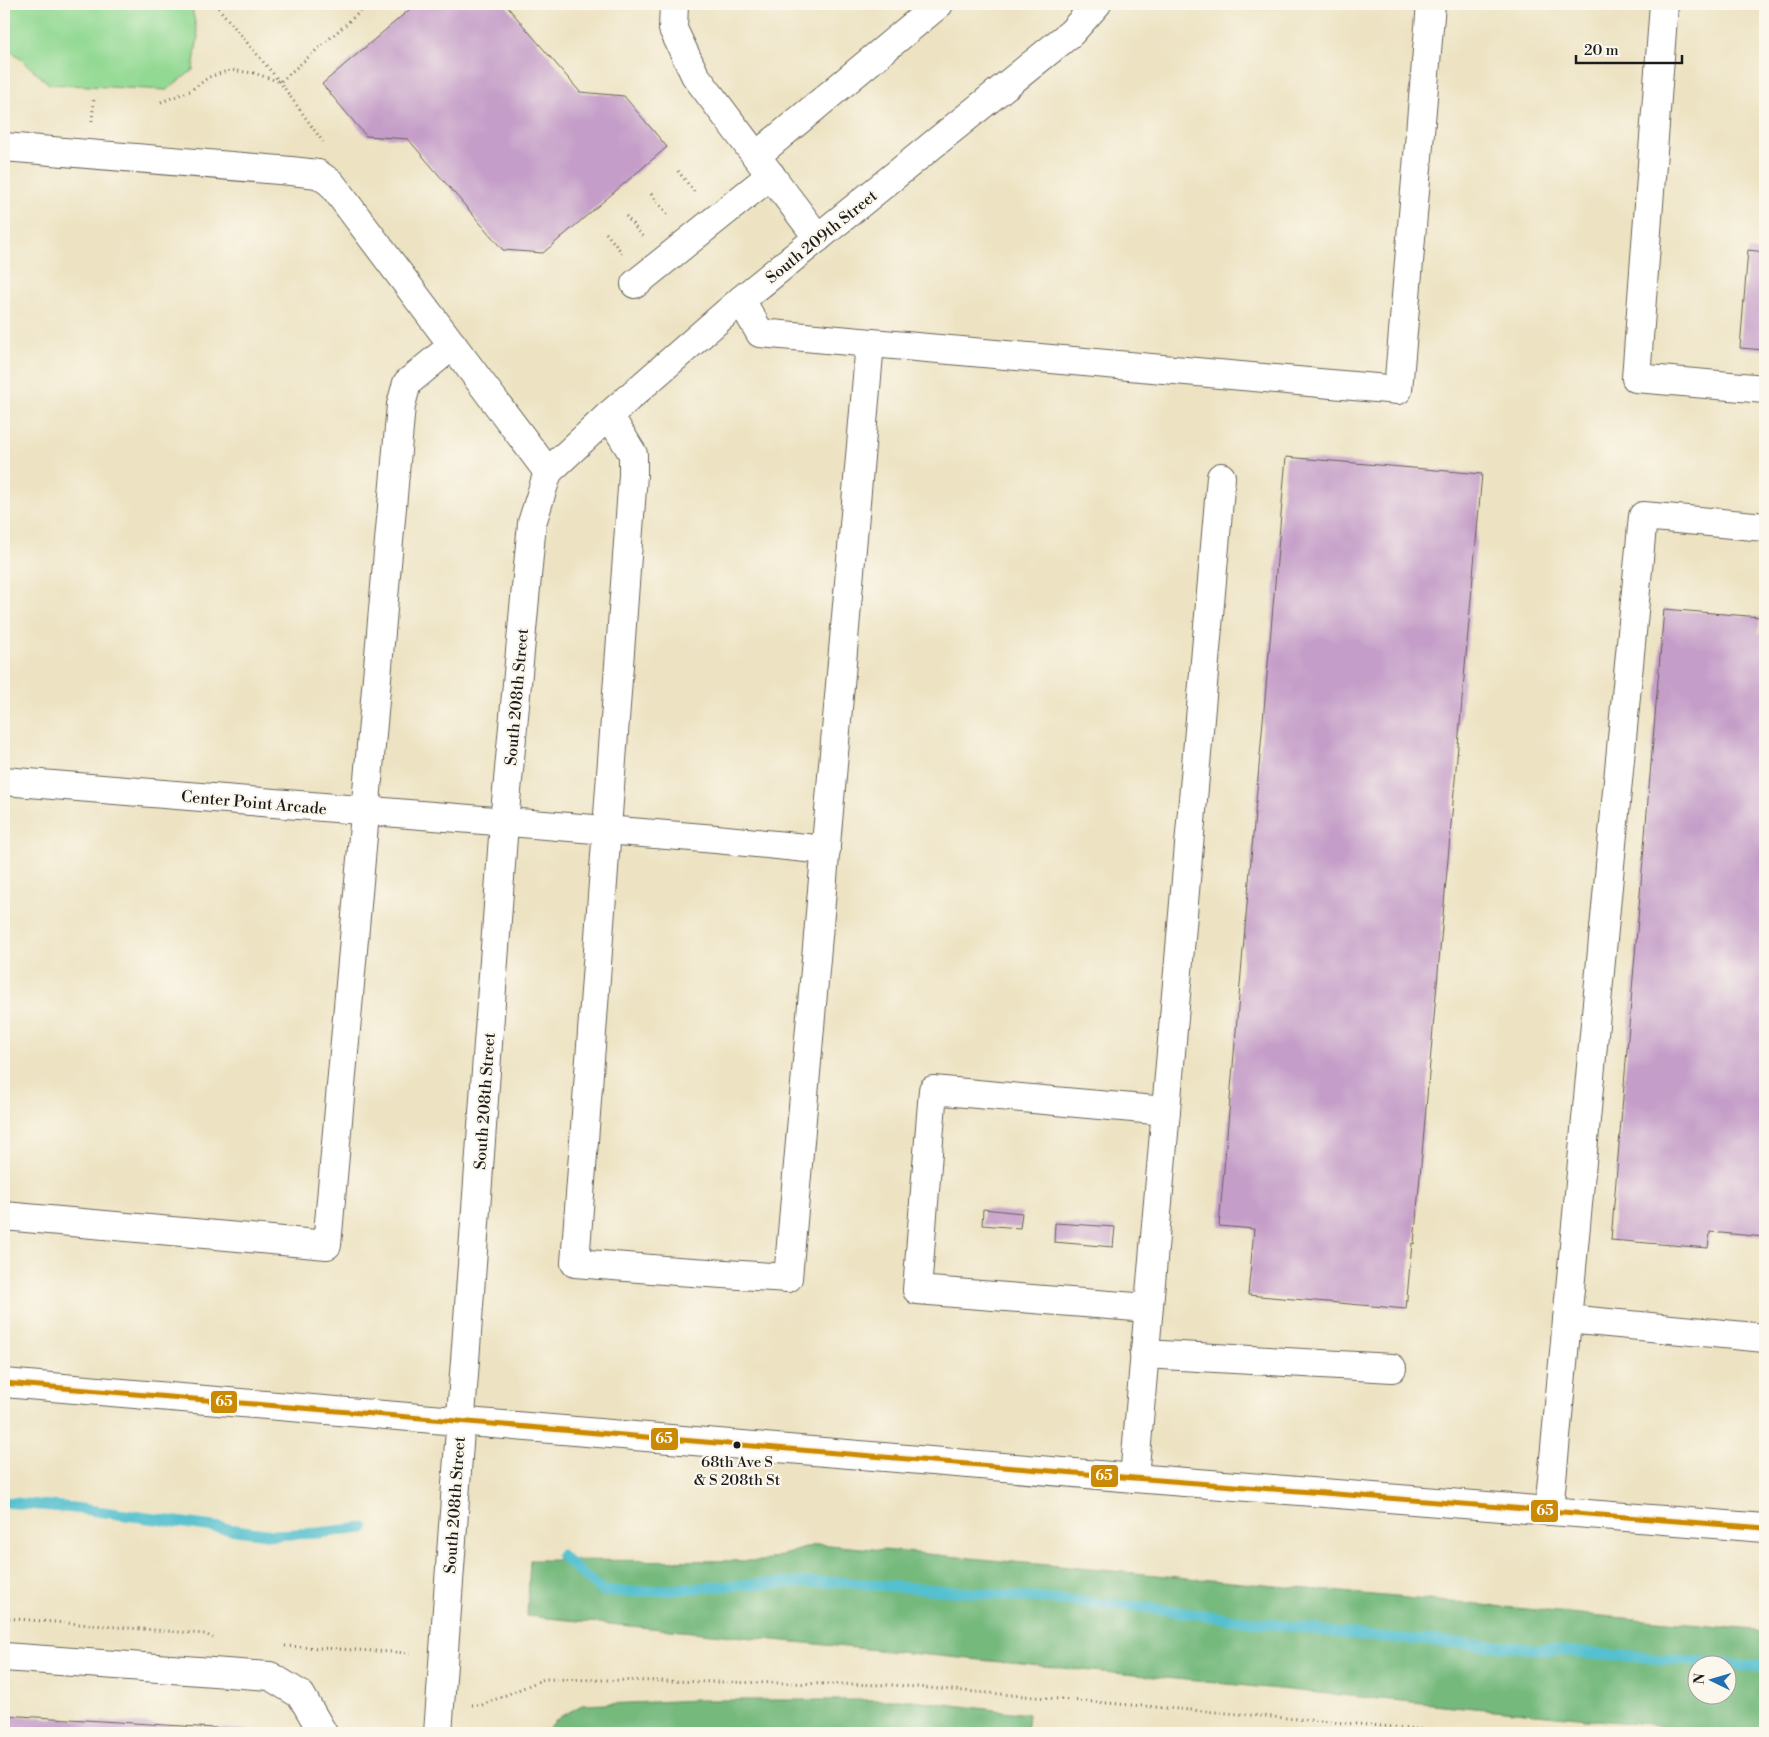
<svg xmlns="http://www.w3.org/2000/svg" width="1769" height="1737" font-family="'Libre Bodoni',serif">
<rect width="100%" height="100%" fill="#fbf7ec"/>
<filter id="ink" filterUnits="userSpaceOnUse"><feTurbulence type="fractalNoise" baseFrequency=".02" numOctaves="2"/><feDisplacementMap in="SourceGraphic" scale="10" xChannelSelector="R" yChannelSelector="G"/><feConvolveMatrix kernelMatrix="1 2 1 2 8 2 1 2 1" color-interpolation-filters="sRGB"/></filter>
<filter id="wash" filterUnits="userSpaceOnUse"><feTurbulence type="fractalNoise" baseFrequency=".0096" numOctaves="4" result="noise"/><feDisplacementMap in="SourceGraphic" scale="20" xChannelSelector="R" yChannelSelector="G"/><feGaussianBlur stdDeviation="1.12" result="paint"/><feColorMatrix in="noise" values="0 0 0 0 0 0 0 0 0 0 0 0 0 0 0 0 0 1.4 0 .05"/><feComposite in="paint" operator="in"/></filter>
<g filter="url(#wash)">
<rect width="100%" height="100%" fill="#ede3c3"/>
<!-- green -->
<path fill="#92d993" stroke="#577a58" d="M4,4h187l7,32 -5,34 -26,20 -118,-6 -45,-40z"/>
<!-- forest -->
<g fill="#75b97d" stroke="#486a4c" fill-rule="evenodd">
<path d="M818,1544l947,87v102h-34l-1204,-117 3,-56 234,1zM1696,1664h30v30h-30z"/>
<path d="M698,1700h214l116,14 -2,19h-483l17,-16 22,-12z"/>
</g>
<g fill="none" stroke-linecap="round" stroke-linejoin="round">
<!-- stream -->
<g stroke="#55c0cf" stroke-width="11">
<path d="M4,1502l70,6 199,27 44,-2 47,-5"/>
<path d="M561,1555l16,15 26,21 31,1 142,-9 64,-1 294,24 221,29 410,32"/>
</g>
</g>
<g id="blocks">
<!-- building -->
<g fill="#c49dc8">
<path d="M416,4h89l75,88 44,4 43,51 -124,106 -40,-3 -95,-111 -42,-3 -44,-52z"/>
<path d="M1748,250l17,2v98l-25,-2z"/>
<path d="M1286,457l196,17 -68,770 -2,-1 -6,66 -158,-14 6,-66 -35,-3z"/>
<path d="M1664,609l96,8 -1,16 6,1v603l-55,-5 -2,16 -97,-8z"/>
<path d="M983,1209l39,4 -2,15 -38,-3z"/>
<path d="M1055,1223l60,4 -2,20 -59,-5z"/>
<path d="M4,1715l259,16v2h-259z"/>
</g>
</g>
</g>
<g filter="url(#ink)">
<use href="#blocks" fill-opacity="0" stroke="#656256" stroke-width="1"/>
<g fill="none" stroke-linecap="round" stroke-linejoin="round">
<!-- minor casing -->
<g stroke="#656256" stroke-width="30">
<g id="minor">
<path d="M674,4l-1,25 22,46 123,163"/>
<path d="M1664,4l-28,374 129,11"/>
<path d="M4,147l287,24 27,3 13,9 217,289"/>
<path d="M756,156l183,-152"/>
<path d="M635,284l136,-109"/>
<path d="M741,300l19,33 638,57 33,-386"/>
<path d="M609,415l24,39v21l-58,788 102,8 111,7 82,-935"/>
<path d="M548,472l61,-57 132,-115 330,-267 26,-29"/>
<path d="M4,781l712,58 110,11"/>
<path d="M4,1216l323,29 74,-840 6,-22 46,-38"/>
<path d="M1148,1308l-231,-18 16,-200 233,21"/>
<path d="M1567,1319l198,19"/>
<path d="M1144,1354l248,14"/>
<path d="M1134,1478l87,-1001"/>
<path d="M1549,1511l94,-995 122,11"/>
<path d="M4,1657l266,19 31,19 22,38"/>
<path d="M438,1733l66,-910 28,-300 16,-51"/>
</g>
</g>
<!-- major casing -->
<g stroke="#656256" stroke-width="30">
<path id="major" d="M4,1383l1130,95 631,50"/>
</g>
<!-- path -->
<g stroke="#656256" stroke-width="3" stroke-dasharray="1 4" stroke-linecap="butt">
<path d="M215,4l65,78 43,60"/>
<path d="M161,102l29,-11 19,-14 21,-7 24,3 26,9 89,-78"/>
<path d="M92,121l2,-24"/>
<path d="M678,171l18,23"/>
<path d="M651,194l17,21"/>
<path d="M626,216l17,21"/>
<path d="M606,233l17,21"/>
<path d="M4,856l9,1"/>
<path d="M4,1618l201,16 8,4"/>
<path d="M285,1646l125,7"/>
<path d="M472,1705h10l62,-26 349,6 571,48"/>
</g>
<!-- minor -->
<use href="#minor" stroke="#fff" stroke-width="28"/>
<!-- major -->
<use href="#major" stroke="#fff" stroke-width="28"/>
<!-- bus-1 casing -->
<g stroke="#fbf7ec" stroke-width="9">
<path id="bus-1" d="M4,1383l1130,95 631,50"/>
</g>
<!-- bus-1 -->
<use href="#bus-1" stroke="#cb8a06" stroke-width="5"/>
</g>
</g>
<!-- markers -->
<circle fill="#1c1c1c" stroke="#fbf7ec" stroke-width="2" cx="737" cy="1445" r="4.5"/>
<g text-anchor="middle" stroke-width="4.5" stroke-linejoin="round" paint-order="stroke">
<!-- bus labels -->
<g font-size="15" fill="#1c1c1c" stroke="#fbf7ec">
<text x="737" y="1467">68th Ave S<tspan x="737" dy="18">&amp; S 208th St</tspan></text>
</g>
<!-- street labels -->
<g font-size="16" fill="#1c1c1c" stroke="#fbf7ec">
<text transform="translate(821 236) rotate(-39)" y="6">South 209th Street</text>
<text transform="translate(516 697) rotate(-85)" y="6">South 208th Street</text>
<text transform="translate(254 802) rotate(5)" y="6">Center Point Arcade</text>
<text transform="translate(484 1101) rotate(-86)" y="6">South 208th Street</text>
<text transform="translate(454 1505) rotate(-86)" y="6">South 208th Street</text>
</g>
</g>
<g stroke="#fbf7ec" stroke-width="2">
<rect x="210" y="1390" width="28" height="24" rx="5" fill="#cb8a06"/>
<rect x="650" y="1427" width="29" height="24" rx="5" fill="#cb8a06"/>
<rect x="1090" y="1464" width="29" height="24" rx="5" fill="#cb8a06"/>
<rect x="1530" y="1499" width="29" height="24" rx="5" fill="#cb8a06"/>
</g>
<g font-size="14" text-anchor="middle" font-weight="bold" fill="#fff">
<text x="224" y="1406">65</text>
<text x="664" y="1443">65</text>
<text x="1104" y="1480">65</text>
<text x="1545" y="1515">65</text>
</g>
<!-- margin -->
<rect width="1769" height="1737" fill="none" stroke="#fbf7ec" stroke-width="20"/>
<!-- north arrow -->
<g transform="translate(1712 1680) rotate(275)"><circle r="24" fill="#fbf7ec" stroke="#a29f99"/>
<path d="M0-4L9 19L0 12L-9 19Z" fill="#1f6fb2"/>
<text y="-8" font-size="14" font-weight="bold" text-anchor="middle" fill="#1c1c1c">N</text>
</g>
<!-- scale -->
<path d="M1576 55v8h106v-8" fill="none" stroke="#1c1c1c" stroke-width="2.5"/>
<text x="1584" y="55" font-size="15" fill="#1c1c1c" stroke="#fbf7ec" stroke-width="4" paint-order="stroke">20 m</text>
</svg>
